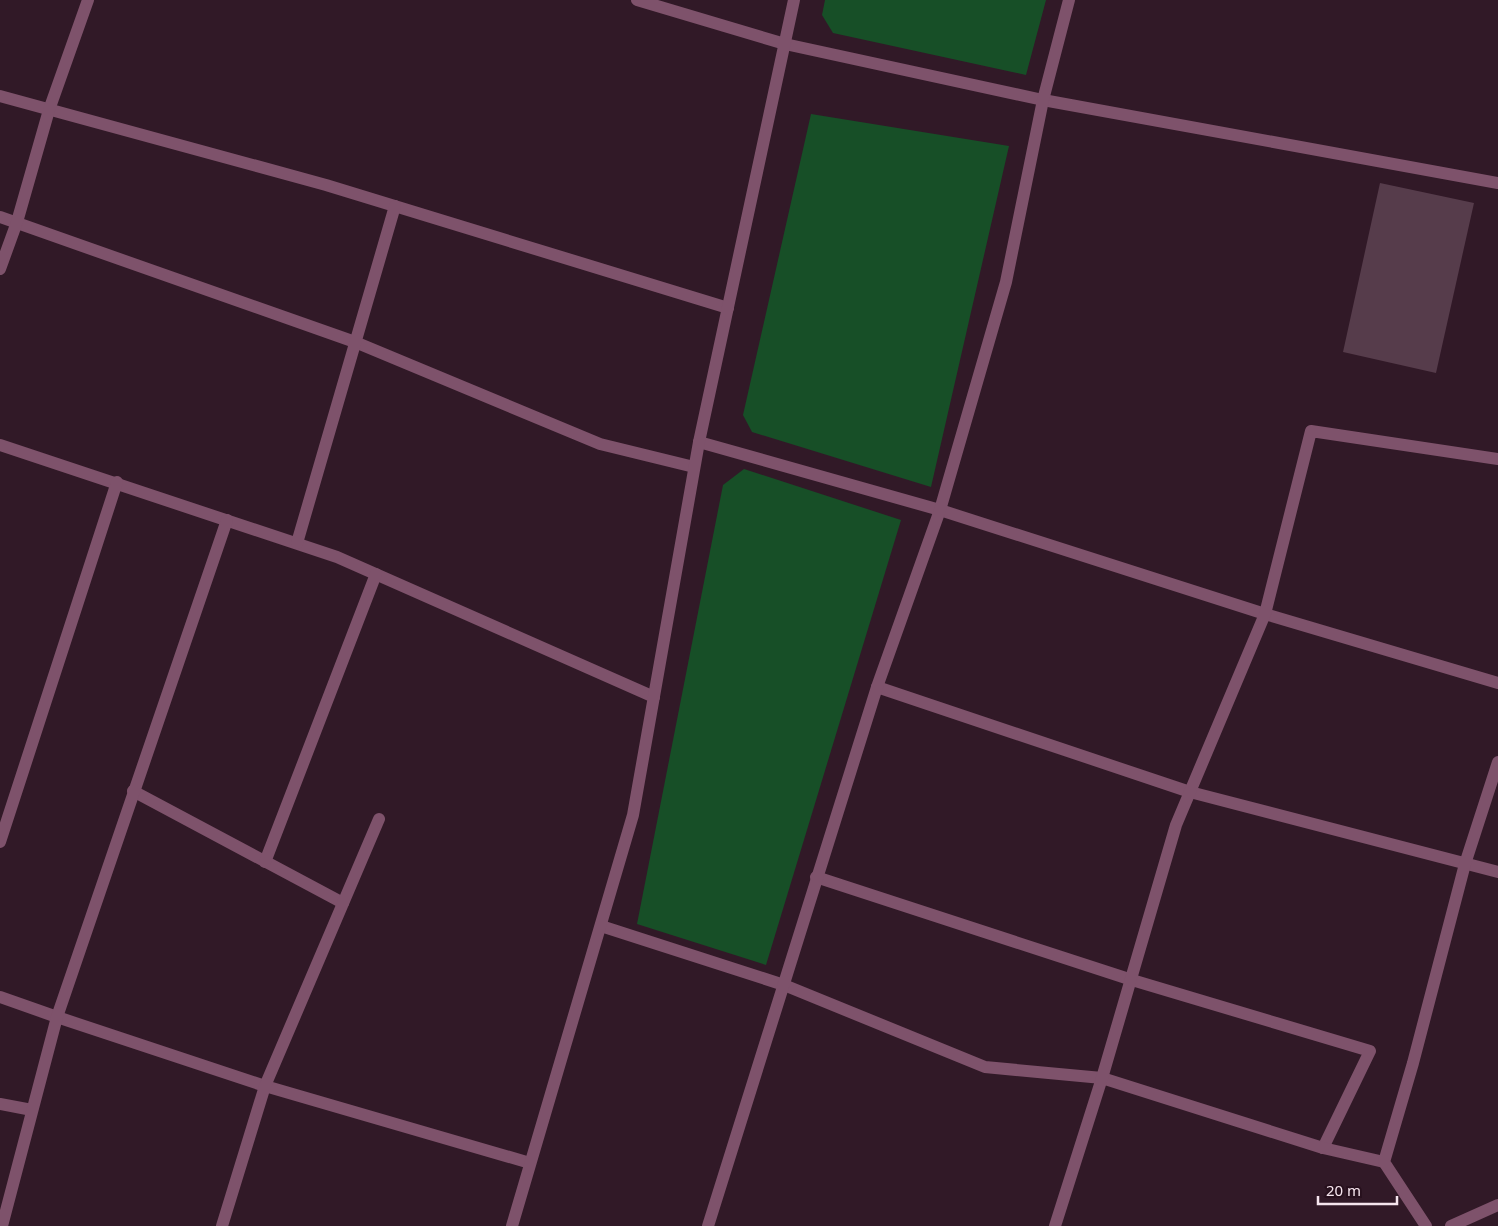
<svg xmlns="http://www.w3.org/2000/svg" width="1498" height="1226" font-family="'Noto Sans',sans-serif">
<rect width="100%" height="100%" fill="#311927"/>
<!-- green -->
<g fill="#174f27">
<path d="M825,0h221l-20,75 -193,-42 -11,-18z"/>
<path d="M811,114l198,32 -78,341 -179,-55 -9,-17z"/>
<path d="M744,469l157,51 -135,445 -129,-41 86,-439z"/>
</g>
<!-- building -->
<path fill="#563c4b" d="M1380,183l94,20 -38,170 -93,-21z"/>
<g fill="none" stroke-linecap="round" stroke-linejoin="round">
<!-- minor -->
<g stroke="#7e526b" stroke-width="12">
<path d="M637,0l148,44 258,56 455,83"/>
<path d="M0,96l326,89 402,123"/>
<path d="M0,217l355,125 245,102 94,23"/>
<path d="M0,269l17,-47 32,-112 39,-110"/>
<path d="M699,442l241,68 325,104 233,69"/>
<path d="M0,445l337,112 317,140"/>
<path d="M297,543l98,-337"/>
<path d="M877,687l313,105 308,80"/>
<path d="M133,791l210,112"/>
<path d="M0,842l117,-360"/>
<path d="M265,862l111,-288"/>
<path d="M816,877l316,103 238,71 -47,97"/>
<path d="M601,926l183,59 201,82 117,11 221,70 61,14"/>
<path d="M0,997l57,20 208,69 265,77"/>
<path d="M0,1104l32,6"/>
<path d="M2,1226l55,-209 170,-497"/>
<path d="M222,1226l43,-140 114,-267"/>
<path d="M512,1226l121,-411 66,-373 95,-442"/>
<path d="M708,1226l169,-539 63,-177 66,-228 37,-182 26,-100"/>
<path d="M1055,1226l47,-148 74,-253 89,-211 46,-183 187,28"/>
<path d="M1426,1226l-42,-64 29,-99 52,-199 33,-102"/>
<path d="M1451,1226l47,-21"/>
</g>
</g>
<!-- scale -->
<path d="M1318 1196v8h79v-8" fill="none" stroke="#f6e5ee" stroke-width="2.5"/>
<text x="1326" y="1196" font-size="15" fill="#f6e5ee" stroke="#27101d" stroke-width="4" paint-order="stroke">20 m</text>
</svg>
